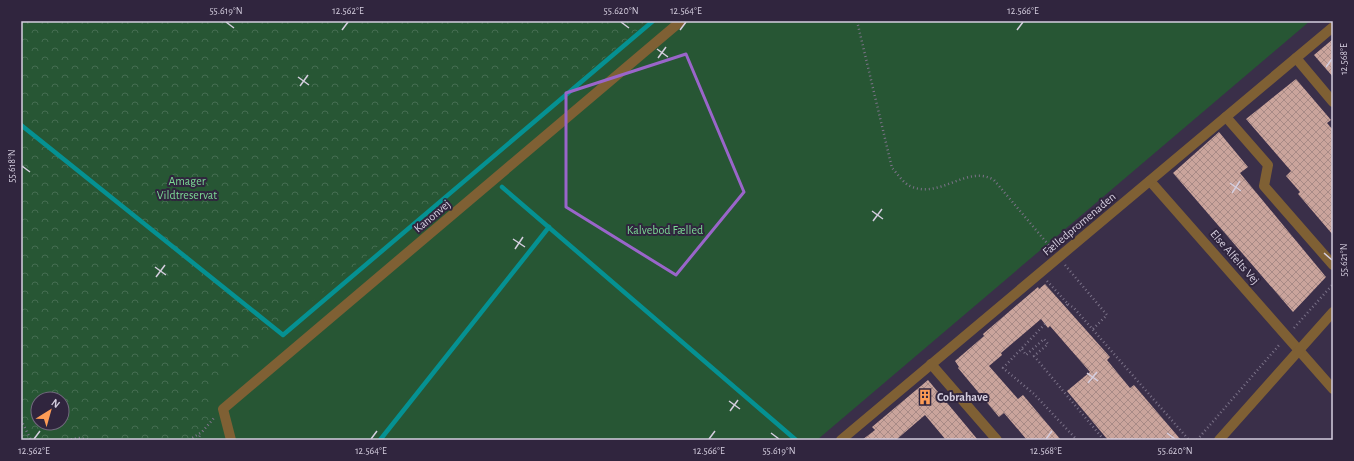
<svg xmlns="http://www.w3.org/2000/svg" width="1354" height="461" font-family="'Alegreya Sans',sans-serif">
<defs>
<pattern id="park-crowns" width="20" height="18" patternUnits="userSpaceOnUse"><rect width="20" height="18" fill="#275634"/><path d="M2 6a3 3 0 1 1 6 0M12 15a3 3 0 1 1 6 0" fill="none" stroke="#456d51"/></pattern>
<pattern id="building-cross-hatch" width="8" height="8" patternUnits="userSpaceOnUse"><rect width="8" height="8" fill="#caa49c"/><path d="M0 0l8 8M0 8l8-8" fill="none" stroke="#a88a86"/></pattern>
</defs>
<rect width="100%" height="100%" fill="#3a2f49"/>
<!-- grass -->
<path fill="#275634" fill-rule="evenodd" d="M21,21h1289l-493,419h-796zM38,399h24v24h-24z"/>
<!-- park -->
<path fill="url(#park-crowns)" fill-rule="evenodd" d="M21,21h628l-438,364 -2,39 -17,16h-171zM38,399h24v24h-24z"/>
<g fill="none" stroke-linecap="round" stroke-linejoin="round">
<!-- stream -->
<g stroke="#059192" stroke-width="4.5">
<path d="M21,125l262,210 370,-314"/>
<path d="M502,187l294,253"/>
<path d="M380,440l169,-213"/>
</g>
</g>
<!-- building -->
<g fill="url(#building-cross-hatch)">
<path d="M1333,39v38l-19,-22z"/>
<path d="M1296,79l35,41 -4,3 6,7v105l-35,-41 2,-2 -14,-16 5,-5 -45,-52z"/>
<path d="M1219,132l29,35 -8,6 86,104 -33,35 -120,-139z"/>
<path d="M1045,284l65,73 -3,3 23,28 4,-3 47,55h-73l-41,-49 23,-19 -40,-46 -2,2 -7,-9 -40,34 1,2 -13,11 29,33 5,-4 38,45h-34l-23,-27 -5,4 -41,-49 1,-1 -4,-6 29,-25 -1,-2 55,-47 1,2z"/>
<path d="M928,380l50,60h-32l-21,-25 -29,25h-34l13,-10 -3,-3z"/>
</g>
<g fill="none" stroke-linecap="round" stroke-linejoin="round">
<!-- path -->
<g stroke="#7c7389" stroke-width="2.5" stroke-dasharray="1 3" stroke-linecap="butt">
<path d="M857,21l35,147c5,5 11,15 18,18 30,14 57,-22 84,-6l58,69"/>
<path d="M1065,265l42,50 -15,15"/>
<path d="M1047,281l21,23 -3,3"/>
<path d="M1068,304l6,4 115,132"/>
<path d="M1045,324l-42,44 31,26 43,46"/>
<path d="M1294,328l39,-44"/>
<path d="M1022,349l4,6 18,-16 4,5 -14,12 70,84"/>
<path d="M21,420l10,20"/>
<path d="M67,440l12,-2 11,2"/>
<path d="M189,440l13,-8 12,-14"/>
<path d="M197,440l4,-6"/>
<path d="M1197,440l83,-96"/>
</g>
<!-- minor -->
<g stroke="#7f6034" stroke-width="10">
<path d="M1296,58l37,44"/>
<path d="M1226,117l42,48 -4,21 69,79"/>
<path d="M1150,181l183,208"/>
<path d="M931,364l66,76"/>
<path d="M231,440l-8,-31 458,-388"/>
<path d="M841,440l492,-413"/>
<path d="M1219,440l114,-128"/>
</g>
</g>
<!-- marked area -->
<path fill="none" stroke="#9a65ca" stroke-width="3" stroke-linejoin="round" d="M686,54l58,138 -68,83 -110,-68v-114z"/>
<!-- ticks -->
<path fill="none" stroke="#d5cedf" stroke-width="1.5" d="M226,22l8,6M621,22l8,6M342,30l6,-8M680,30l6,-8M1017,30l6,-8M657,49l11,8M658,58l8,-11M1326,67l6,-8M298,77l11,8M300,86l8,-11M22,166l8,6M1230,183l11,8M1232,193l8,-12M872,211l11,8M873,221l9,-12M513,239l12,8M515,249l8,-12M1324,253l8,7M155,267l11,8M156,277l9,-12M1087,373l11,8M1088,383l9,-11M729,401l11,8M730,411l8,-11M771,433l8,6M1167,433l8,6M34,439l6,-8M371,439l6,-8M709,439l6,-8M1046,439l6,-8"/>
<!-- icons -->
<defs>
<g id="building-bare" transform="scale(1.2)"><path d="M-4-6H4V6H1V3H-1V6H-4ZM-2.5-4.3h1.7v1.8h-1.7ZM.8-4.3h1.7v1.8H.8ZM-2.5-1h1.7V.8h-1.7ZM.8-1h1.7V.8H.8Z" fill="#fd9c56" stroke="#30253e" stroke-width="2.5" paint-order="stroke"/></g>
</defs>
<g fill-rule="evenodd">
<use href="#building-bare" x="925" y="397"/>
</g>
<g text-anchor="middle" stroke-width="4" stroke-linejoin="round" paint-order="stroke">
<!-- park labels -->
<g font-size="12" fill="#7cd995" stroke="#30253e">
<text x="187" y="185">Amager<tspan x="187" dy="14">Vildtreservat</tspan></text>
<text x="665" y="234">Kalvebod Fælled</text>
</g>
<!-- street labels -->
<g font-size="12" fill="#d5cedf" stroke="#30253e">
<text transform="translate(432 216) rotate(-40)" y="4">Kanonvej</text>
<text transform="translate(1079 224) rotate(-40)" y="4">Fælledpromenaden</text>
<text transform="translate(1235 257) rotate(49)" y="4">Else Alfelts Vej</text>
</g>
<!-- poi labels -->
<g font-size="12" font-weight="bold" fill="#d5cedf" stroke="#30253e" text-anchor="start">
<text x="937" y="401">Cobrahave</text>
</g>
</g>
<!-- border -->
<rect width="1354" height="461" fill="none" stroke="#30253e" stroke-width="44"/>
<!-- north arrow -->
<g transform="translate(50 411) rotate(37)"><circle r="19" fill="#30253e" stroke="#72697e"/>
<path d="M0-3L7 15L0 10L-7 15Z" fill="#fd9c56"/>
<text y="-6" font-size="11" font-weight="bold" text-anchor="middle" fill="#d5cedf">N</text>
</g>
<rect x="22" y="22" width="1310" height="417" fill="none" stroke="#d5cedf" stroke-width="1.5"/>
<g font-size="10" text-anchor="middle" fill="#d5cedf">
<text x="226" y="14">55.619°N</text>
<text x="348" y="14">12.562°E</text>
<text x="621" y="14">55.620°N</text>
<text x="686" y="14">12.564°E</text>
<text x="1023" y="14">12.566°E</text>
<text transform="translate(1343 59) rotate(-90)" y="4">12.568°E</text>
<text transform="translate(11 166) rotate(-90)" y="4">55.618°N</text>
<text transform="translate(1343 260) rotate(-90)" y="4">55.621°N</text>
<text x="34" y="454">12.562°E</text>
<text x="371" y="454">12.564°E</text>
<text x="709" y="454">12.566°E</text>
<text x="779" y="454">55.619°N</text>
<text x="1046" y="454">12.568°E</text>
<text x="1175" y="454">55.620°N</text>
</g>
</svg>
